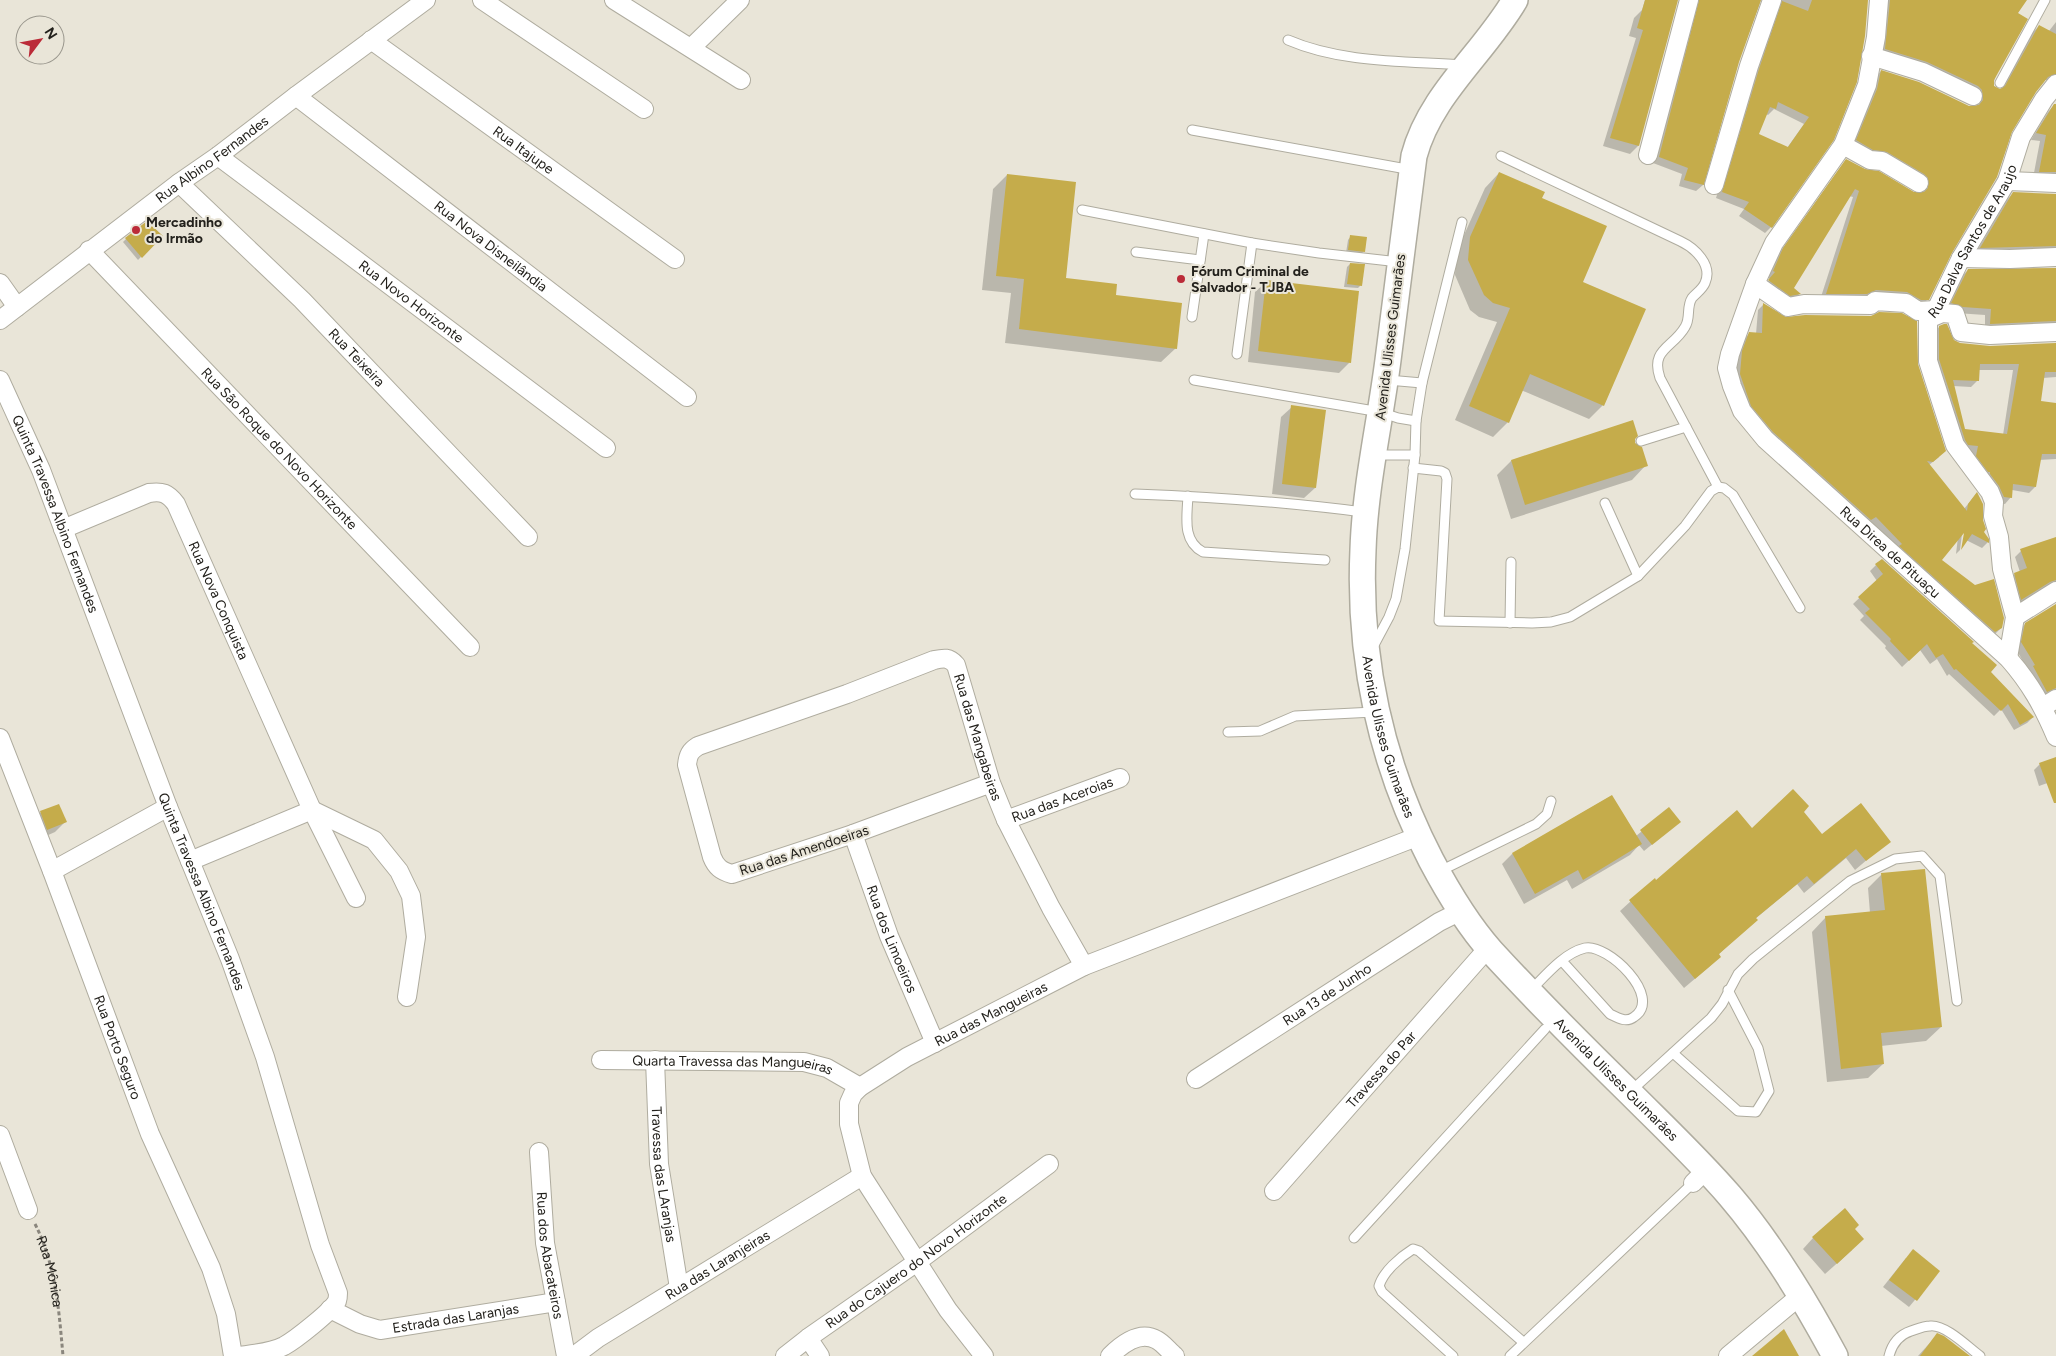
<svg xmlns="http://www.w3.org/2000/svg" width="2056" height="1356" font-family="Figtree,sans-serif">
<rect width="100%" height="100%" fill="#e9e5d8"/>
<!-- shadow -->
<g fill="#0003" fill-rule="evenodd">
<path d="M1645,0h32l-39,146 -8,8 -27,-8 33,-108 -7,-2 5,-18 8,-8z"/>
<path d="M1690,0h71l-23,62 -35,123 -7,6 -17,-5 3,-12 -29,-11 40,-153z"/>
<path d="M1773,0h94l-96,227 -6,6 -26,-17 5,-7 -28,-11 37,-121zM1774,109l30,15 -17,24 -30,-13 9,-21 2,1z"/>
<path d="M1881,0h145l-9,14 -24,70 3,5 5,2 32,-59 6,-6 10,5 7,-9v53l-5,5h-6l-10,12 -25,41 -82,166 -7,7 -101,-6 33,-103 -4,-1 -57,92 7,6 -6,6 -30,-13 7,-8 -3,-2 10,-21 69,-96 68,34h8l1,-9 -72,-38 24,-69 6,-7 88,36 8,-1 -1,-9 -97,-42z"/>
<path d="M2054,105h2v76l-23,-3 7,-37 -9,-1 17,-28z"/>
<path d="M1499,173l42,26 40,84 22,122 -14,14 -68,-29 -13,32 -15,15 -38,-17 42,-98 -18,-5 -9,-7 -15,-35 1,-22 29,-65z"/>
<path d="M1007,175l57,104 51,17 61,52 -15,14 -156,-19 6,-50 -29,-3 11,-101z"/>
<path d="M2013,193l43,2v61l-81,-2 32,-54z"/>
<path d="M161,236l-23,24 -15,-18 3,-3z"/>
<path d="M1351,236l13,15 -3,3 -15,-1 2,-13z"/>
<path d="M1350,264l11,21 -3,3 -14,-1 3,-20z"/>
<path d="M2056,269v61h-71v-15l-29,-2 -10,-4 15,-32 7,-7z"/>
<path d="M1266,282l84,80 -11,11 -91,-11 7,-70z"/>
<path d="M1764,304l22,15 131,45 22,93 -10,8 35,44 12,-15 7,38 5,10 -6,6 -16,-8v-13l-3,-1 -3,24 -4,4 2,-17 -18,23 61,68 -6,6 -7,3 -221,-199 -33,-57 3,-22 7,-20 6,-6 6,1 2,-24z"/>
<path d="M1939,327l14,14 7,3 30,3 66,-3v33l-13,1 -4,24 17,3v54l-17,1 -4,27 -6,6 -17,-3 -1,7 -6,7 -8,-1 -27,-40 2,-11 -10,-1 -29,-85v-32zM1978,370h35l-10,65 -39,-5 -11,-44 18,1 7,-7z"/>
<path d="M1292,407l23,81 -11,10 -32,-4 9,-77z"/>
<path d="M1632,421l2,23 12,21 -14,15 -121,39 -14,-44 14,-14z"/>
<path d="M2056,538v52l-8,-4 -33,20 -7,-26 7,-6 5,-2 -5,-15 6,-6z"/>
<path d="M1876,565l95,78 18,29 44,45 -6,6 -13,7 -13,-21 -7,7 -45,-42 -2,2 -10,-17 -7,5 -10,-14 -18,17 -17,-19 1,-2 -26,-26 4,-4 -11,-12 24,-23 -7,-10z"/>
<path d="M2056,605v93h-16l-11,-26 -13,-23 3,-18 6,-7z"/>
<path d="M2056,758v22l-17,6 -5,-16 6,-6z"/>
<path d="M1611,796l25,40 33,-27 3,19 -28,23 -5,-6 -9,10 -58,34 -5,-9 -43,24 -22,-40 10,-10z"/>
<path d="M41,812l24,10 -10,10 -18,8 -7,-17z"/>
<path d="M1802,812l20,24 67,5 -34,29 -9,-12 -42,35 -7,-9 -42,35 -37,36 -8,11 -26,22 -64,-77 34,-31 2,1 96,-51z"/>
<path d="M1882,874l59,153 -15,14 -45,5 2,18 -15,14 -41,4 -15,-150 14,-15 44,-4 -2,-25z"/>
<path d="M1853,1229l-1,21 -27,24 -22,-25 10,-11z"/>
<path d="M1906,1258l33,13 -30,36 -26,-20z"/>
<path d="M1937,1335l31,21h-50z"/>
</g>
<!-- building -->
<g fill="#c5ac4b" fill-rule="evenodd">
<path d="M1645,0h33l-39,146 -29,-8 33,-108 -6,-2z"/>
<path d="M1699,0h62l-22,62 -35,123 -20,-5 4,-12 -29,-11z"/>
<path d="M1812,0h56l-3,36 -8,46 -23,58 -62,88 -28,-19 5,-7 -27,-10 37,-123 23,-68 26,10zM1778,102l31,15 -21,30 -29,-13 11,-27 6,2z"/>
<path d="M1890,0h137l-9,13 10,6 -34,61v6l6,3 5,-3 34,-61 17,9v40l-8,3 -12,15 -24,40 -15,45 -45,76 -23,47h-8l-14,-8 -31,-2 -9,4h-41l33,-103 -4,-2 -61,99 7,6 -11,2 -22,-16 7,-8 -2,-1 10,-23 63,-89 19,10 14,2 35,21h10l4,-4v-10l-4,-4 -37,-22 -14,-2 -17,-10 21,-51 4,-19 38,12 50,24 10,-1 4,-5 -1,-10 -4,-4 -51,-24 -42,-13z"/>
<path d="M2054,104h2v68h-17l7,-37 -10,-2z"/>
<path d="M1499,172l46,20 -3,6 65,28 -24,56 63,27 -42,97 -74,-32 -21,49 -40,-17 41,-98 -17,-5 -9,-8 -16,-35 2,-23z"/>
<path d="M1007,174l69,8 -10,96 51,6 -1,11 66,8 -5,46 -158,-20 5,-50 -28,-3z"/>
<path d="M2013,192l43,2v52l-76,2z"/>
<path d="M147,221l16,15 -21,22 -17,-20z"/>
<path d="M1350,235l17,2 -2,15 -17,-2z"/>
<path d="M1350,263l15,1 -3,22 -15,-2z"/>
<path d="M2056,268v53l-66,3 1,-15 -28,-2 -12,-4 17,-34z"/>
<path d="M1266,280l93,11 -8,72 -93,-12z"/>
<path d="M1763,303l23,14 19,-2 66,1 8,-4 23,1 15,8 1,43 28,87 -13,11 -6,-1 40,50 1,-7 9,-12 6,12v16l3,9 -2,3 5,7v4l-17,-9 -11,16 3,-17 -22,27 33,25 19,-6 10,39 -2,10 -7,4 -96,-86 3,-2 -26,-27 -5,3 -98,-88 -22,-26 -11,-32 2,-23 7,-19 13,1z"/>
<path d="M1944,324h3l7,16 6,3 30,3 66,-3v29h-11l-4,29 15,2v51h-14l-6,33 -23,-3 -1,14 -8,-1 -5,-11 -9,-12v-2h-2l-12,-16 2,-10 -10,-1 -3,-5 -26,-81v-33zM1980,364h39l-12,70 -42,-5 -12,-49 26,1z"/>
<path d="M1291,405l35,5 -10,78 -34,-4z"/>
<path d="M1633,420l5,16 -3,3v4l7,4 6,19 -123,39 -14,-45z"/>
<path d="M2056,537v43l-6,2 -29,18 -7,-27 13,-5 -7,-19z"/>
<path d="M1882,559l92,83 -2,1 25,22 -6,7 43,45 -14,8 -12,-21 -7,7 -45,-42 -2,1 -11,-16 -7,4 -9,-14 -18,17 -19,-20 1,-2 -26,-26 5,-4 -12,-12 25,-23 -8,-10z"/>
<path d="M2056,604v84l-9,4 -14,-26 2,-1 -14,-23 4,-19z"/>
<path d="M2056,757v46h-2l-15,-40z"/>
<path d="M1793,789l16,17 -5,6 18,22 39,-31 30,39 -25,19 -10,-12 -42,35 -7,-8 -51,42 2,2 -39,34 2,3 -26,22 -66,-79 26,-22 1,2 81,-70 15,18z"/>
<path d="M1612,795l30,49 -59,36 -5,-10 -43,24 -23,-41z"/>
<path d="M59,804l8,18 -20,8 -7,-19z"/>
<path d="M1669,807l12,15 -29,23 -12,-15z"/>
<path d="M1925,869l17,158 -61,6 3,31 -43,5 -16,-153 60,-6 -4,-37z"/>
<path d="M1845,1208l14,17 -4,4 9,10 -27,25 -25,-27z"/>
<path d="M1913,1249l27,22 -23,30 -28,-21z"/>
<path d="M1784,1329l15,27h-47z"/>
<path d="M1937,1333l7,3 26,20h-50z"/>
</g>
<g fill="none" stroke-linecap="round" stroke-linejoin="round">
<!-- lane casing -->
<g stroke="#afac9f" stroke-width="11">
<g id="lane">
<path d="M1288,40c53,23 117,21 174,25"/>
<path d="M2000,83l45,-83"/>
<path d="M1192,130l220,40"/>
<path d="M1501,156l179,85c15,7 33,24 25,42 -3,7 -9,10 -13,15 -6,9 -1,20 -7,29 -12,21 -35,22 -25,51l58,109"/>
<path d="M1082,210l170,33 67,10 80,9"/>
<path d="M1136,252l64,8"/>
<path d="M1192,317l12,-83"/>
<path d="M1237,354l15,-111"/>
<path d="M1194,380l186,32 18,6 18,3"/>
<path d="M1388,380l34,3"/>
<path d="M1641,441l45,-14"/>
<path d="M1375,455h40"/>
<path d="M1413,468l28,3 4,2 2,6 -8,142 93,2 19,-1 19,-5 68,-41 47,-50 26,-35 7,-4 6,1 9,7 67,113"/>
<path d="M1135,494c76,3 153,8 228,18"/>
<path d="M1188,496c-1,21 -6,45 15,56l122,8"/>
<path d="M1605,503l33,73"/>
<path d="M1510,623l1,-61"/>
<path d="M1373,647l16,-30 7,-18 9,-50 10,-94 1,-34 6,-38 40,-161"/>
<path d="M1228,732l32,-1 35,-15 79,-4"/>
<path d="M1438,872l98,-48 11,-10 4,-13"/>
<path d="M1531,990c15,-15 33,-37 54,-42 22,-5 79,49 49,69 -8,6 -16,1 -24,-3l-48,-53"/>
<path d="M1673,1053l65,58 18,1 13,-21 -11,-43 -30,-58"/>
<path d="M1631,1091l80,-73 11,-14 16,-30 15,-15 97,-78 45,-22 27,-3 18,20 17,125"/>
<path d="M1354,1238l191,-209"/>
<path d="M1453,1356l-71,-64 -3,-6c4,-14 21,-29 34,-37l6,2 104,91"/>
<path d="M1510,1356l183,-173"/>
<path d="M1889,1356c3,-12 10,-21 22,-25 6,-2 13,-5 19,-5 15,-2 38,21 50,30"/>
</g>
</g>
<!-- street casing -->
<g stroke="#afac9f" stroke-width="20">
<g id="street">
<path d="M482,0l162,109"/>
<path d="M614,0l127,80"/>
<path id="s2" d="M1879,0l-3,37 -9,48 -24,60 -69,98 -19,41 -25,70 -3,14 5,18 10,25 23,28 243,219c22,25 35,48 48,79"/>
<path id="s3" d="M371,40l304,219"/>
<path d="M691,48l49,-48"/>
<path d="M1871,56l52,16 50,24"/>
<path id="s4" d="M296,96l391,301"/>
<path d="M1843,145l27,15 12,1 37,22"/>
<path d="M1648,155l41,-155"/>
<path id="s5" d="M218,156l388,292"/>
<path d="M2007,181l49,2"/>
<path id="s6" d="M179,183l123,117 226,237"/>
<path d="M1714,185l35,-119 23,-66"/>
<path id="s7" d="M89,250l381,397"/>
<path d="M1961,258l49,1 46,-2"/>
<path d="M0,283l17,24"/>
<path d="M1755,284l33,23 16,-3 67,1 4,-4 31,2 12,8 18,-1"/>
<path d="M1928,319l14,-6 13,1 6,18 29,3 66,-3"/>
<path id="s8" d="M0,320l179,-137 39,-27 78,-60 130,-96"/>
<path id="s9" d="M0,380l41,90 127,337 62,152 35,98 55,188 18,48c0,3 0,5 -1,8 -5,10 -42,39 -53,45 -14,7 -31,8 -46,10"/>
<path id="s10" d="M63,529l86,-36c13,-2 19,0 27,11l136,306 44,88"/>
<path d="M2015,617l41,-26"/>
<path id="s11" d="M2008,658l7,-41 -13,-48 -3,-32 -6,-21 1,-14 -4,-10 -35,-47 -27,-84v-42l8,-9 25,-52 46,-77 14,-44 23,-38 12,-15"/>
<path d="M2043,707l13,-8"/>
<path id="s12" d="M0,738l52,133 98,263 61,134 15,46 7,42"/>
<path id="s13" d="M991,783l-138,51 -121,40c-11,-3 -16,-7 -20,-17l-25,-92c1,-10 3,-14 11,-19l149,-52 87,-34c10,-2 15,-3 22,5l35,118 15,37 45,88 33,58"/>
<path id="s14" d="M1006,820l114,-42"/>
<path id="s15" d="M853,834l36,102 46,107"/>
<path d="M190,861l122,-51 62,30 25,31 12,25 5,41 -9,60"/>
<path d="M52,871l116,-64"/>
<path id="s16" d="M601,1060l203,2 23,6 33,19"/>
<path id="s17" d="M655,1060l4,104 20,124"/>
<path id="s18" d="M1196,1079l243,-157 22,-11"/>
<path d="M0,1135l28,75"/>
<path id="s19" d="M539,1152l6,91 21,113"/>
<path d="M1693,1183l13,-13"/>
<path id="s20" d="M1274,1191l214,-243"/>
<path id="s21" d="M330,1309l30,15 20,6 176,-28"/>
<path d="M808,1338l12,18"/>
<path id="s22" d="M574,1356l24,-18 264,-162"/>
<path id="s23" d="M785,1356l23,-18 109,-76 132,-98"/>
<path id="s24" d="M984,1356l-36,-46 -86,-134 -13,-52v-21l4,-9 7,-7 47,-30 177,-91 335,-130"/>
<path d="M1110,1356c11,-11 30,-26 47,-16 6,3 12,11 18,16"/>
<path d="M1728,1356l73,-61"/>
</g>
</g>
<!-- secondary casing -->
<g stroke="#afac9f" stroke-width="28">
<g id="secondary">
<path id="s25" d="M1515,0c-31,53 -85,95 -101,156 -9,68 -17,136 -26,204 -8,63 -23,126 -25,190 -5,108 18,214 68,310 17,32 36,64 60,91 45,49 92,96 139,142 34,34 69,67 100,103 42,49 75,104 105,160"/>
</g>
</g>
<!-- path -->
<path stroke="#8a867d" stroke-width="3" stroke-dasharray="4 2.5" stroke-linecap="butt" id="s1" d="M35,1224c21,41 24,87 28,132"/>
<!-- lane -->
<use href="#lane" stroke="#fff" stroke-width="9"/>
<!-- street -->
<use href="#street" stroke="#fff" stroke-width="18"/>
<!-- secondary -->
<use href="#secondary" stroke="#fff" stroke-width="25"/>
</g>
<!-- markers -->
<g fill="#bb2b38" stroke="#e9e5d8" stroke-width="2">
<circle cx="136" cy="230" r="5"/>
<circle cx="1181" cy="279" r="5"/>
</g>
<g text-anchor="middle" stroke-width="4" stroke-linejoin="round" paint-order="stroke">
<!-- street labels -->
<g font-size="14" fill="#23211c" stroke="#e9e5d8">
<text dy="5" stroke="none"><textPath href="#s3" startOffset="188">Rua Itajupe</textPath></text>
<text dy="5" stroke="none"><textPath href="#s8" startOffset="266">Rua Albino Fernandes</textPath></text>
<text dy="5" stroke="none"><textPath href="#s11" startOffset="449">Rua Dalva Santos de Araujo</textPath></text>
<text dy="5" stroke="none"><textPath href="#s4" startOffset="246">Rua Nova Disneilândia</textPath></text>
<text dy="5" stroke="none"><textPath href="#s5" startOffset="242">Rua Novo Horizonte</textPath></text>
<text transform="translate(1390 337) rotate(-83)" y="5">Avenida Ulisses Guimarães</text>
<text dy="5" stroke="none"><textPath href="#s6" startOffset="249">Rua Teixeira</textPath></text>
<text dy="5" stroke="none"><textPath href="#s7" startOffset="275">Rua São Roque do Novo Horizonte</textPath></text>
<text dy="5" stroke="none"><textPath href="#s9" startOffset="145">Quinta Travessa Albino Fernandes</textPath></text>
<text dy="5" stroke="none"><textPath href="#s2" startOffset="655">Rua Direa de Pituaçu</textPath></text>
<text dy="5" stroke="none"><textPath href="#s10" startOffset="230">Rua Nova Conquista</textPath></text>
<text dy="5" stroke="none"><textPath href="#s13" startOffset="771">Rua das Mangabeiras</textPath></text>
<text dy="5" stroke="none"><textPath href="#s25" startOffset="774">Avenida Ulisses Guimarães</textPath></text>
<text dy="5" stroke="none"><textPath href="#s14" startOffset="60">Rua das Aceroias</textPath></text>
<text transform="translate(804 850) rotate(-18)" y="5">Rua das Amendoeiras</text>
<text dy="5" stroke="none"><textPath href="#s9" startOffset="550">Quinta Travessa Albino Fernandes</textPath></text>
<text dy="5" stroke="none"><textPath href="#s15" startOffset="112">Rua dos Limoeiros</textPath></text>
<text dy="5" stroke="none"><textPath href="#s18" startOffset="156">Rua 13 de Junho</textPath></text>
<text dy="5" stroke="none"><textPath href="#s24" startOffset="462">Rua das Mangueiras</textPath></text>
<text dy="5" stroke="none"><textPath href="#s12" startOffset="331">Rua Porto Seguro</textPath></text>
<text dy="5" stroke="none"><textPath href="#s16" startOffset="132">Quarta Travessa das Mangueiras</textPath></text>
<text dy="5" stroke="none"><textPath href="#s20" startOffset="162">Travessa do Par</textPath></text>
<text dy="5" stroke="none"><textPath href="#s25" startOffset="1194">Avenida Ulisses Guimarães</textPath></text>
<text dy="5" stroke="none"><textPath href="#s17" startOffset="115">Travessa das LAranjas</textPath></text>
<text dy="5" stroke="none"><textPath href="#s19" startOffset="104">Rua dos Abacateiros</textPath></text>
<text dy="5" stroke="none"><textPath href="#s23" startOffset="162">Rua do Cajuero do Novo Horizonte</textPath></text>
<text dy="5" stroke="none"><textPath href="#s22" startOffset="170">Rua das Laranjeiras</textPath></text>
<text dy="5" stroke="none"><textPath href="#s1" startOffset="50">Rua Mônica</textPath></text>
<text dy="5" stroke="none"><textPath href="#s21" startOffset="131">Estrada das Laranjas</textPath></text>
</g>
<!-- poi labels -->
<g font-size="14" font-weight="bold" fill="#23211c" stroke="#e9e5d8" text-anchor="start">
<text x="146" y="227">Mercadinho<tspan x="146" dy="16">do Irmão</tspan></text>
<text x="1191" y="276">Fórum Criminal de<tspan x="1191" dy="16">Salvador - TJBA</tspan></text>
</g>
</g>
<!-- north arrow -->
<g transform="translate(40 40) rotate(58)"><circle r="24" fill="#e9e5d8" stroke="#9a978d"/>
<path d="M0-4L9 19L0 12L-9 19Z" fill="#bb2b38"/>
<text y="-8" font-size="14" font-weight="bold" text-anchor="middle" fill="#23211c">N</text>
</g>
</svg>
